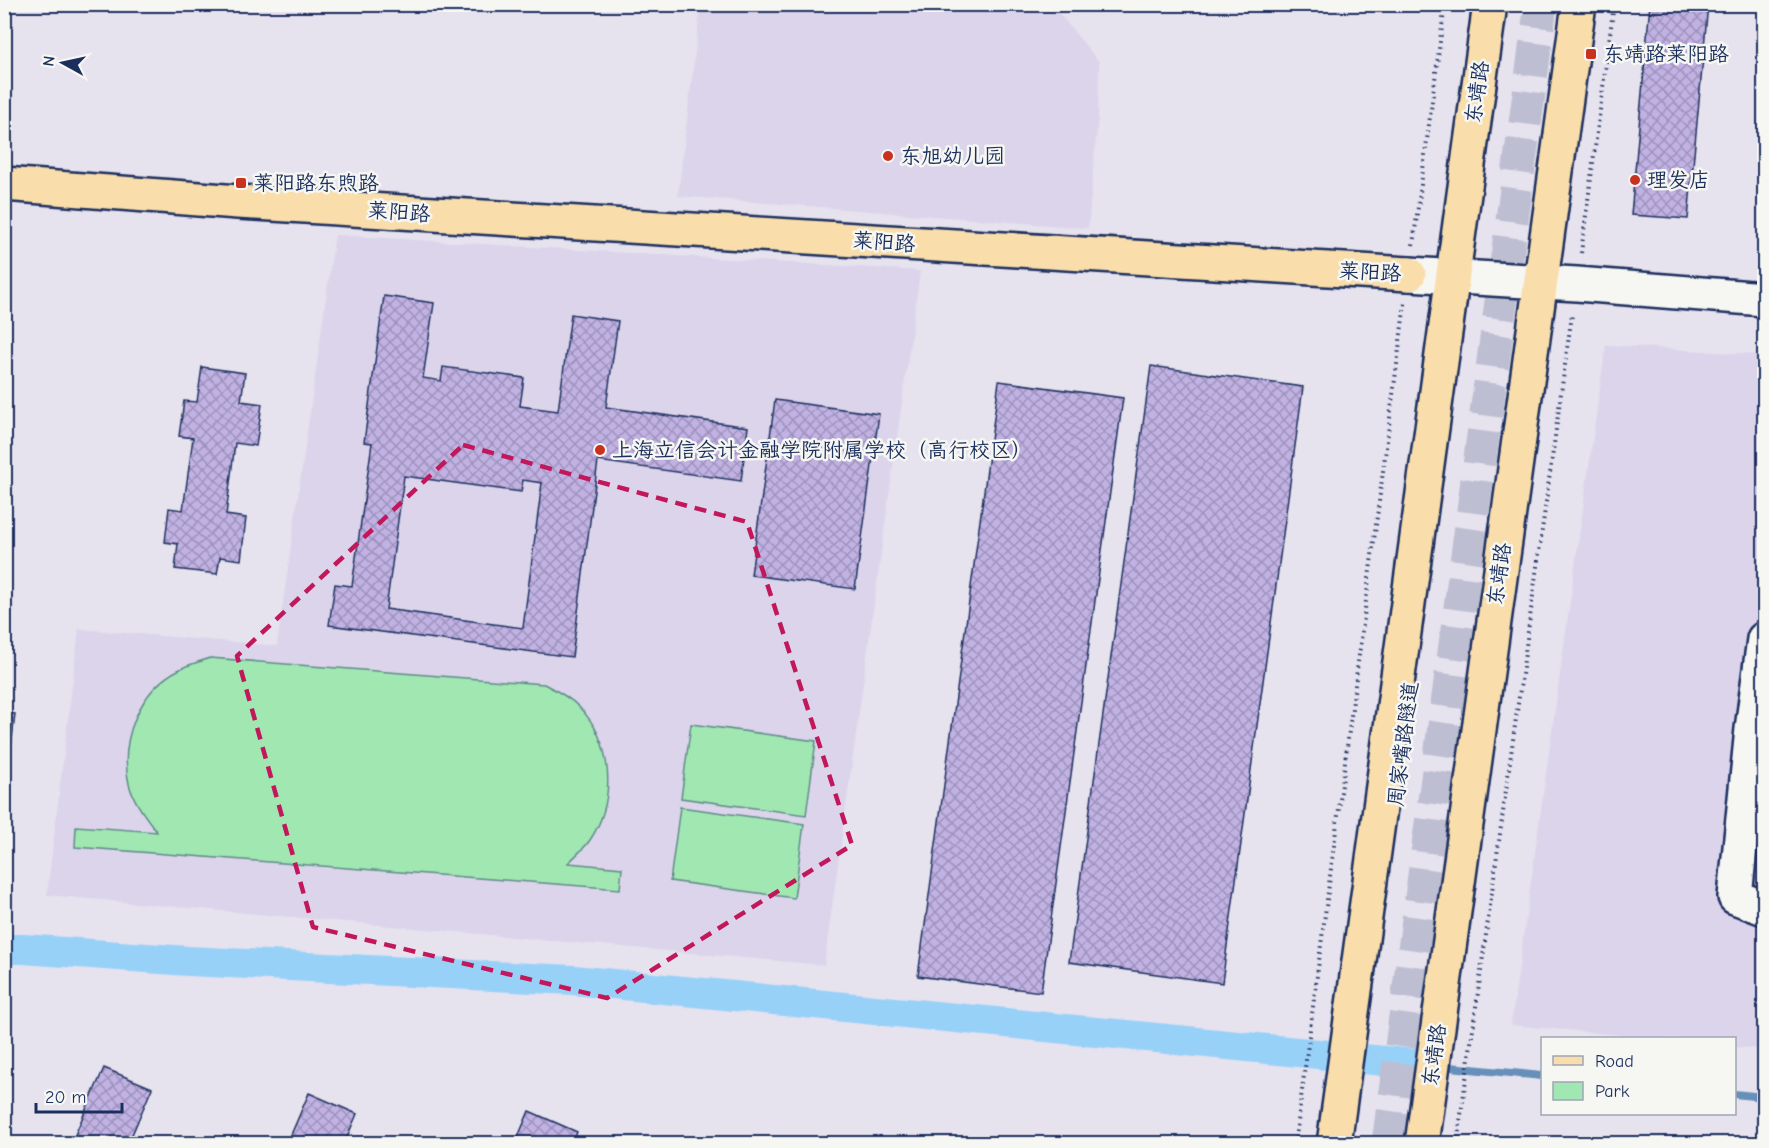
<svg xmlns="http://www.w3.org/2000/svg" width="1769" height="1148" font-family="'Comic Neue','LXGW WenKai TC',sans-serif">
<defs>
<pattern id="building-cross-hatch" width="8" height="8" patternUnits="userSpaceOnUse" patternTransform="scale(1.5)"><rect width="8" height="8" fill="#c1b2e3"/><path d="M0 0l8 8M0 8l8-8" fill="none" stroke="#9c91bb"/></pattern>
</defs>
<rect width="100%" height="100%" fill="#e6e2ee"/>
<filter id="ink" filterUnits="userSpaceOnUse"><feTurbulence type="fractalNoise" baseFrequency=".0167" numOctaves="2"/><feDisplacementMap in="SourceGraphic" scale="12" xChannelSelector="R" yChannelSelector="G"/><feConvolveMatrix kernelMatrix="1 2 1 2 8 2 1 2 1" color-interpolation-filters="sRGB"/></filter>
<g filter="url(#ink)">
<!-- built -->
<g fill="#dbd4eb">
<path d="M708,5l311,-1 37,6 43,52 -1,54 -10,112 -410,-32 22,-185z"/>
<path d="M335,235l585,36 -96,694 -777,-70 32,-266 198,17z"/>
<path d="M1606,345l158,10v694l-29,-2 -1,-9h-82l-141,-13z"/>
</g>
<!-- park -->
<g fill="#a1e7b2" stroke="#5e8b88" stroke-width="1.5">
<path d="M210,658l334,26c12,6 25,13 35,23 34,34 38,93 11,133 -6,9 -15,16 -22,23l54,5 -2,21 -545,-42 1,-21 81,6c-11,-15 -23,-29 -28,-48 -10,-43 10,-95 51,-115 9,-5 20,-7 30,-11z"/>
<path d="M691,724l125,17 -10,74 -125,-17z"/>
<path d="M680,807l124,17 -10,74 -124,-17z"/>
</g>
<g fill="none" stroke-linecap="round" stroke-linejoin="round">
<!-- stream -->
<g stroke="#6690ba" stroke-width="8">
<path d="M1450,1067l92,9"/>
<path d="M1734,1094l30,3"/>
</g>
<!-- canal -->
<g stroke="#98d1f8" stroke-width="30">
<path d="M4,949h19l165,12 385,19 755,75"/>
<path d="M1363,1059l52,5"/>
</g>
</g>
<!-- building -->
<g fill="url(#building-cross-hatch)" stroke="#1b2f5e" stroke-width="1.5" fill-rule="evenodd">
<path d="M1650,4h58l-20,215 -57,-4z"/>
<path d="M384,296l50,7 -11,75 18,3 2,-14 81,11 -4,28 38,5 13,-97 47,7 -12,86 142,20 -7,54 -143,-20 -26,196 -243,-32 6,-41 17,2 20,-143 -8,-1zM404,476l117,16 2,-12 19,3 -19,145 -137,-19z"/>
<path d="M1151,366l152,21 -81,596 -153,-21z"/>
<path d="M202,367l43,6 -4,28 21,3 -6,42 -21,-3 -9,72 20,3 -5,42 -21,-3 -3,17 -42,-5 3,-25 -13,-2 4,-34 14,2 10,-72 -14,-2 5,-35 13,1z"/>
<path d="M999,381l124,17 -82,594 -123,-16z"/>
<path d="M775,400l104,14 -24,175 -104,-14z"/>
<path d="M4,713l11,1 -5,42h-6z"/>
<path d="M104,1068l48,20 -24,56h-57z"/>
<path d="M309,1093l48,21 -13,30h-57z"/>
<path d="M529,1111l48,21 -5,12h-57z"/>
</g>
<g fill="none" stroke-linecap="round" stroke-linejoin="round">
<!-- major-tunnel -->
<path stroke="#bdbed1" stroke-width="33" stroke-dasharray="33 16" stroke-linecap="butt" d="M1388,1144l153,-1140"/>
<!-- minor casing -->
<g stroke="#1b2f5e" stroke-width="38">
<g id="minor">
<path d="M1409,274l168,10 187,15"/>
<path d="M1764,639l-12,90 -17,168 29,11"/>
</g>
</g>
<!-- major casing -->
<g stroke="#1b2f5e" stroke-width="38">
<g id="major">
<path d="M4,184l234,18 1171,72"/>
<path d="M1334,1144l156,-1140"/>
<path d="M1422,1144l157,-1140"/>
</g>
</g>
<!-- path -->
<g stroke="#1b2f5e" stroke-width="4" stroke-dasharray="1.5 4.5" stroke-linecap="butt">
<path d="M1413,245l32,-241"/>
<path d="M1581,253l33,-249"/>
<path d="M1295,1144l110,-841"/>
<path d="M1457,1144l115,-830"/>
</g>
<!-- minor -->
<use href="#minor" stroke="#f6f6f2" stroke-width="33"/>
<!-- major -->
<use href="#major" stroke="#f9deab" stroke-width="33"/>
</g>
</g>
<!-- marked area -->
<path fill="none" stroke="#c2185b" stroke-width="4.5" stroke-dasharray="12 8" stroke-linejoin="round" d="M463,445l284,77 105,323 -245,153 -294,-71 -76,-271z"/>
<!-- markers -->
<g fill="#c8321e" stroke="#f6f6f2" stroke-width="2">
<rect x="1585" y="48" width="12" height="12" rx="3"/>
<circle cx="888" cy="156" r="6"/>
<circle cx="1635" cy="180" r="6"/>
<rect x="235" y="177" width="12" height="12" rx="3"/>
<circle cx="600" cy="450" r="6"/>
</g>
<g text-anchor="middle" stroke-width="5" stroke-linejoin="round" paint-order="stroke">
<!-- poi labels -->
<g font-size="21" fill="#1b2f5e" stroke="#f6f6f2" text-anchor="start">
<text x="1603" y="61">东靖路莱阳路</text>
<text x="900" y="163">东旭幼儿园</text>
<text x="1647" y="187">理发店</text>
<text x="253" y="190">莱阳路东煦路</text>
<text x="612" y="457">上海立信会计金融学院附属学校（高行校区）</text>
</g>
<!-- street labels -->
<g font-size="21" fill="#1b2f5e" stroke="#f6f6f2">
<text transform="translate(1477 92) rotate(-82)" y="7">东靖路</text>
<text transform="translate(399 212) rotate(4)" y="7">莱阳路</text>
<text transform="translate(884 242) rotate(4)" y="7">莱阳路</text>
<text transform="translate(1370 272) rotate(3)" y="7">莱阳路</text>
<text transform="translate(1499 574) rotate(-82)" y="7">东靖路</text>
<text transform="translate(1403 744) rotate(-83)" y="7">周家嘴路隧道</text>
<text transform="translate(1434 1055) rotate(-82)" y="7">东靖路</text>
</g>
</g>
<!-- margin -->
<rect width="1769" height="1148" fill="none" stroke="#f6f6f2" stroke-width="24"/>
<rect x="12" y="12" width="1745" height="1124" fill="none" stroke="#1b2f5e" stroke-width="2" filter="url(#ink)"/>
<!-- legend -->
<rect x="1541" y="1037" width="195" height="78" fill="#f6f6f2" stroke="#9ea6b7" stroke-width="1.5"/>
<rect x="1553" y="1056" width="30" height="9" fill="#f9deab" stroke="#9ea6b7" stroke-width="1.5"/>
<text x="1595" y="1067" font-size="18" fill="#1b2f5e">Road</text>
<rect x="1553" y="1082" width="30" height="18" fill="#a1e7b2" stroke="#9ea6b7" stroke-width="1.5"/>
<text x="1595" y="1097" font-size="18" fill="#1b2f5e">Park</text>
<!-- north arrow -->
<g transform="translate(63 63) rotate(278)" stroke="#f6f6f2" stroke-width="4.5" paint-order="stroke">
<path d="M0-4.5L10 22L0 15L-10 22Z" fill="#1b2f5e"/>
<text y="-9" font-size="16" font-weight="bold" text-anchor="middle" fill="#1b2f5e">N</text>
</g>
<!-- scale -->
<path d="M36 1103v9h86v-9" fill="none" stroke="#1b2f5e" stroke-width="3"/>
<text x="45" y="1103" font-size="18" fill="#1b2f5e" stroke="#f6f6f2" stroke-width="4.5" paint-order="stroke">20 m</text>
</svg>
